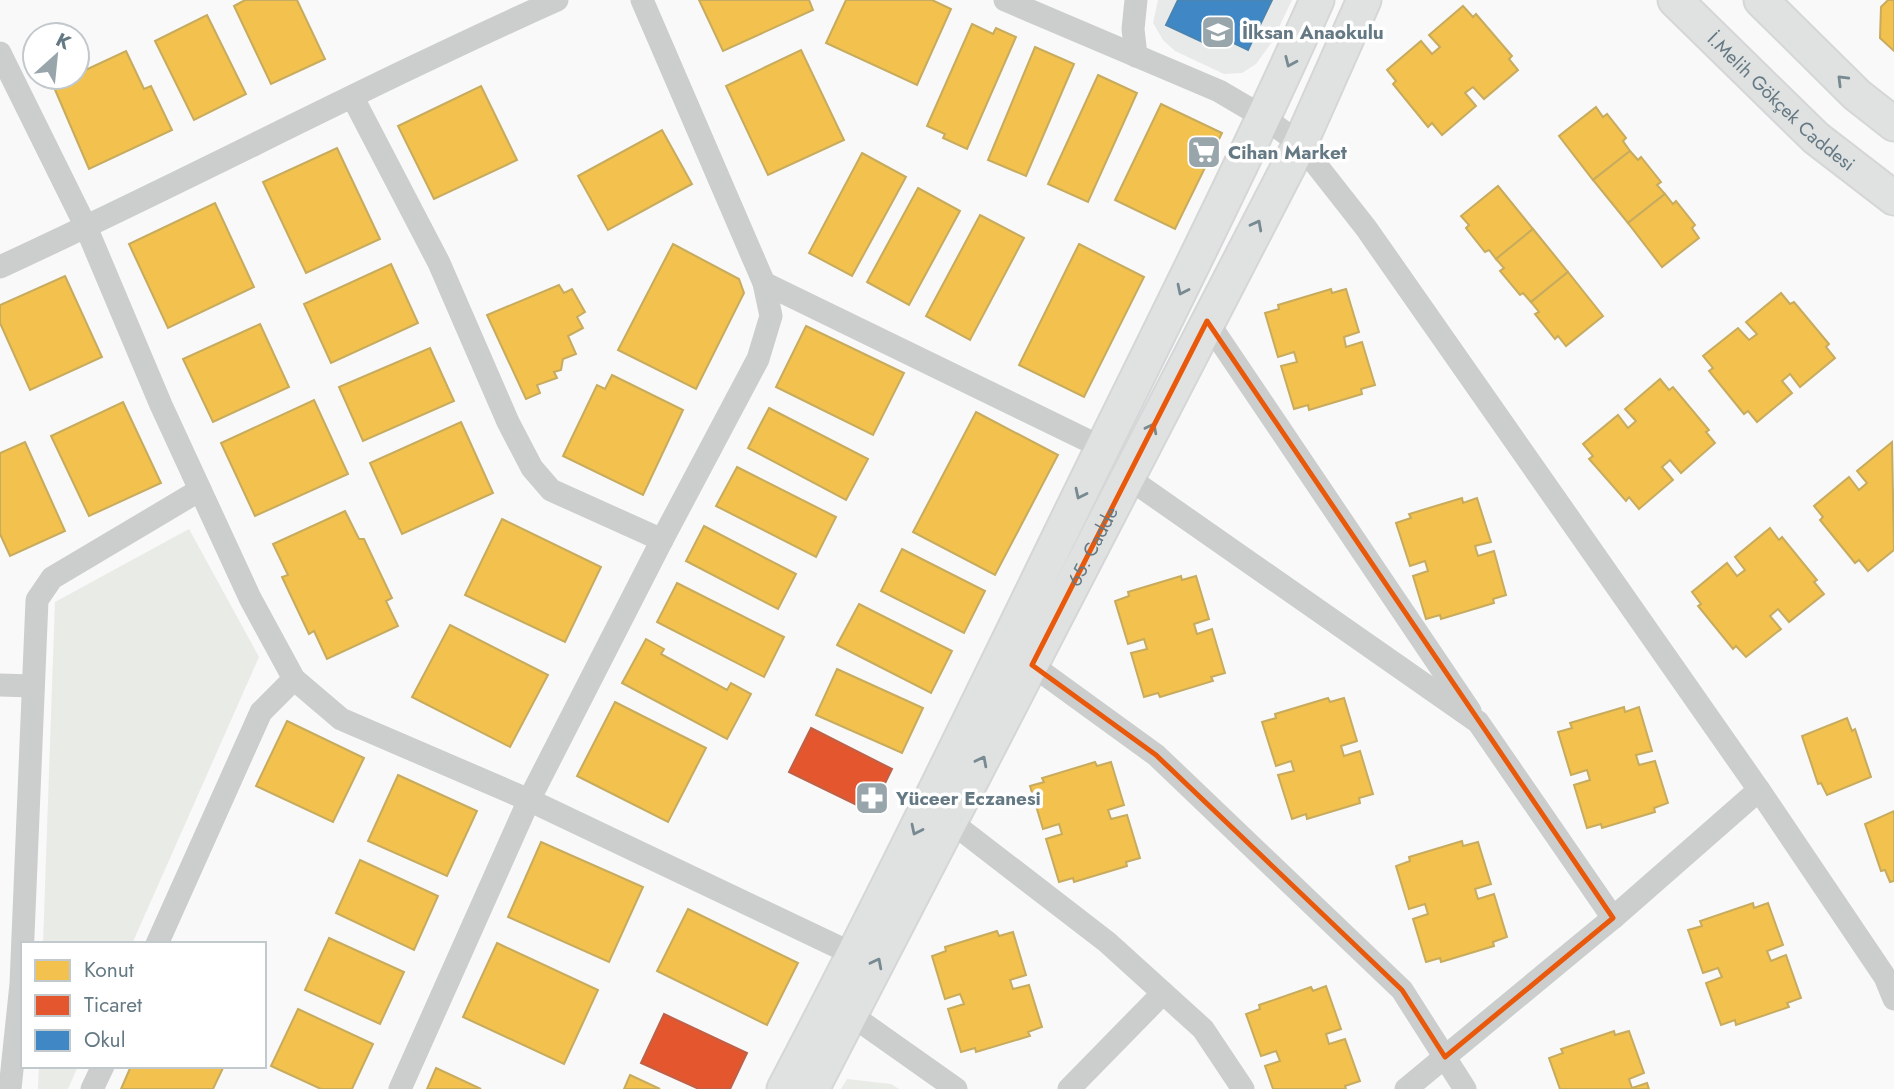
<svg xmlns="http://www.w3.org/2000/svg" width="1894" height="1089" font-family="Jost,sans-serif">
<rect width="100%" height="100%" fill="#f9f9f9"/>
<!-- built -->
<path fill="#e8eae9" d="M1158,0h134l-20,42 -16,22 -14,9 -18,1 -49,-23 -12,-11 -10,-17z"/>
<!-- green -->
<g fill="#e8ebe6">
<path d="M189,529l70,128 -127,287h-89l12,-342z"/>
<path d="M39,1066h39l-10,23h-30z"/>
<path d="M847,1079l44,5 8,5h-58z"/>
</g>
<!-- homes -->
<g fill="#f2c14e" stroke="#c7ab5e" stroke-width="2">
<path d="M245,0h52l28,59 -54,25 -37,-78z"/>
<path d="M699,0h110l4,10 -90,41z"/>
<path d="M846,0h86l19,9 -34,76 -91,-42z"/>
<path d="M1888,0h6v51l-14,-13 1,-31z"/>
<path d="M1463,6l10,11 3,-3 36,42 -3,3 9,11 -34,29 -11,-12 -8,6 11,13 -34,29 -10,-12 -4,4 -35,-43 3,-3 -9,-11 34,-29 11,13 8,-7 -11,-12z"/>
<path d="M207,15l39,79 -52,26 -39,-79z"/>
<path d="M972,24l21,10 3,-6 20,9 -49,112 -24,-11 2,-4 -18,-8z"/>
<path d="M1035,47l39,17 -48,112 -38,-16z"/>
<path d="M801,50l43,90 -76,35 -42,-89z"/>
<path d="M126,51l18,38 7,-3 21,44 -83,39 -36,-84 24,-8v-3z"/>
<path d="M1098,75l39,18 -49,109 -40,-18z"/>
<path d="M481,86l36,74 -83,39 -36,-73z"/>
<path d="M1161,104l61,29 -47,96 -60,-29z"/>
<path d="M1596,107l7,10 4,-3 19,24 -3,3 7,10 -37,29 -34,-44z"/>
<path d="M662,130l30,54 -84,46 -30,-54z"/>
<path d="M337,148l43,91 -74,34 -43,-91z"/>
<path d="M1630,151l8,9 3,-3 20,25 -4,3 8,9 -37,29 -35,-43z"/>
<path d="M862,153l44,24 -54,99 -43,-23z"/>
<path d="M1498,186l35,43 -37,30 -7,-9 -4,2 -19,-24 3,-3 -8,-9z"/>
<path d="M918,188l42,23 -51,94 -42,-23z"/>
<path d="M1665,194l8,10 3,-3 19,24 -3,3 7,10 -37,29 -34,-44z"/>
<path d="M215,203l39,84 -86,41 -39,-84z"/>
<path d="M980,215l44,23 -54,102 -44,-24z"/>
<path d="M1533,229l35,43 -37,30 -8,-9 -3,2 -20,-24 4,-3 -8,-9z"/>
<path d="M673,244l66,35 5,14 -48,96 -78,-39z"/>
<path d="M1079,244l65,33 -60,120 -65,-32z"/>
<path d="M391,264l27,59 -87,40 -27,-59z"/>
<path d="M1568,272l35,44 -37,30 -8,-10 -3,3 -20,-25 4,-2 -8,-10z"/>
<path d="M65,276l37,81 -72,33 -30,-67v-18z"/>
<path d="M559,285l5,8 8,-4 13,23 -8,5 6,11 -15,8 8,18 -13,5 -2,11 -7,2 3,6 -20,7 3,8 -14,6 -39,-84z"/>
<path d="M1331,289l1,4 14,-4 13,43 -15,5 2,10 16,-5 13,43 -14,4 1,5 -53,16 -1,-5 -14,4 -13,-43 16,-4 -3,-10 -16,5 -13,-44 14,-4 -1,-4z"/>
<path d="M1781,293l9,11 4,-2 35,42 -3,3 9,11 -35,29 -10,-13 -8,7 10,12 -35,29 -9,-11 -4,3 -35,-43 4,-3 -10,-12 35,-28 11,12 8,-6 -11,-12z"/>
<path d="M260,324l29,63 -76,35 -30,-63z"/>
<path d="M806,326l98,47 -31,62 -97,-48z"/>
<path d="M430,348l24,53 -91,40 -24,-54z"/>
<path d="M612,375l71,35 -40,85 -80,-39 34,-71 8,4z"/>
<path d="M1660,379l9,11 4,-3 36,43 -3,2 9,11 -34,30 -11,-13 -8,7 11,13 -34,29 -10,-12 -3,4 -37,-42 4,-3 -10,-12 35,-29 10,13 8,-7 -11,-12z"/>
<path d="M314,400l34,74 -93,42 -34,-73z"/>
<path d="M123,402l38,81 -72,33 -38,-80z"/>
<path d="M769,408l99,51 -22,41 -98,-52z"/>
<path d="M976,412l82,43 -63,120 -82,-43z"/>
<path d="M461,422l32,71 -91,41 -32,-71z"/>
<path d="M25,442l40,89 -55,25 -10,-22v-81z"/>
<path d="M1892,442l2,108 -26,21 -9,-11 -4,3 -35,-43 3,-3 -9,-11 35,-29 10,13 8,-7 -10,-12z"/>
<path d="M737,467l99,50 -20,40 -100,-51z"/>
<path d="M1462,498l1,5 14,-5 14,44 -16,4 3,10 16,-5 12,44 -13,4 1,4 -53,16 -1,-4 -14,4 -13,-43 15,-5 -3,-10 -15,5 -14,-43 15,-5 -2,-4z"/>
<path d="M345,511l14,28h5l28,59 -6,3 12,25 -71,33 -13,-28 -5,3 -27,-57 6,-2 -15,-31z"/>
<path d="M502,519l99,48 -36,75 -100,-47z"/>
<path d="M704,526l92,48 -18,35 -92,-48z"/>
<path d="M1770,528l9,12 3,-3 35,43 -3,2 10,12 -35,28 -11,-13 -8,7 11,13 -35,28 -10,-11 -3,3 -35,-43 3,-2 -9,-12 35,-29 10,13 8,-6 -10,-13z"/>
<path d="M902,549l83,42 -21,42 -83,-42z"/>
<path d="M1181,576l1,4 14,-4 13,43 -15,5 3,10 15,-5 13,44 -14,4 2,4 -53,16 -2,-4 -14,4 -13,-44 16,-4 -3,-10 -16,5 -13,-43 14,-5 -1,-4z"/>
<path d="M677,583l107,54 -20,40 -107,-55z"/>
<path d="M859,604l93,47 -21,42 -94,-48z"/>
<path d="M450,625l98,50 -38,72 -98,-50z"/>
<path d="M646,639l18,10 -3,5 66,36 4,-7 20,11 -24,45 -105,-56z"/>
<path d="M837,669l86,39 -21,45 -86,-38z"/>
<path d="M1328,698l2,4 14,-4 13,43 -16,5 3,10 16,-5 13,43 -14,4 1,5 -53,16 -1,-5 -14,5 -14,-44 16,-4 -3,-10 -15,5 -14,-44 14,-4 -1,-4z"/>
<path d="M615,702l91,46 -38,74 -91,-46z"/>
<path d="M1624,707l1,5 14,-5 13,44 -16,4 3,10 16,-4 13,42 -14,5 1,4 -53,16 -1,-4 -14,4 -13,-43 16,-5 -3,-10 -16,5 -13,-43 14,-4 -2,-5z"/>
<path d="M1847,718l5,13 3,-2 16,48 -44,18 -6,-12 -3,1 -16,-48z"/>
<path d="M287,721l77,37 -31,64 -77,-36z"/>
<path d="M1095,762l2,4 14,-4 13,43 -16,5 3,9 16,-4 13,43 -14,4 1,4 -53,16 -1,-4 -14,4 -13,-43 16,-5 -3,-10 -16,5 -13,-43 14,-4 -2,-4z"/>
<path d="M398,775l79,36 -30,65 -79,-35z"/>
<path d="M1894,811v70l-4,1 -5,-12 -4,1 -16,-47z"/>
<path d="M1462,841l1,5 15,-4 13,42 -16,5 3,10 16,-5 13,43 -14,5 1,4 -53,16 -1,-4 -14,4 -13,-43 15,-5 -3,-10 -16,5 -13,-43 14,-5 -1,-4z"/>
<path d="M541,842l102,45 -34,75 -101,-45z"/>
<path d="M360,860l78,36 -24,54 -78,-37z"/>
<path d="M1753,903l1,5 14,-5 15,42 -16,6 4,10 15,-6 15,43 -14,5 2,4 -53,18 -1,-5 -14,5 -15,-42 16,-6 -4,-9 -15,5 -15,-43 14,-4 -2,-5z"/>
<path d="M688,909l110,54 -31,62 -110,-54z"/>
<path d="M997,931l2,5 14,-4 13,43 -16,5 3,9 16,-4 13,42 -14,5 2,4 -54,16 -1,-4 -14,4 -13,-43 16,-5 -4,-10 -15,5 -13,-43 14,-5 -1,-4z"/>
<path d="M329,938l75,34 -24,52 -75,-34z"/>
<path d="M497,943l101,47 -34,74 -101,-47z"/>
<path d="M1326,986l15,43 -15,5 3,10 16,-5 15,42 -15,5 1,3h-73l-8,-23 15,-5 -4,-10 -15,5 -15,-42 14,-5 -1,-4 52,-18 2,4z"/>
<path d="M298,1009l75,35 -21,45h-31l-50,-23z"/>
<path d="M1614,1031l1,4 14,-4 15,42 -15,6 3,9 15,-5 2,6h-89l-11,-31 14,-5 -2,-4z"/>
<path d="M131,1066h88l4,2 -10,21h-92z"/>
<path d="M436,1068l45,21h-54z"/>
<path d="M630,1075l30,14h-36z"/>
</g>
<!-- shops -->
<g fill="#e4572e" stroke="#be6148" stroke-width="2">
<path d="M811,728l81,41 -21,43 -82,-40z"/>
<path d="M664,1014l83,39 -17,36h-31l-58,-26z"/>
</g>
<!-- schools -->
<path fill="#3f88c5" stroke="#4a84b1" stroke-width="2" d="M1178,0h94l-24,50 -31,-15 -6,11 -45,-21z"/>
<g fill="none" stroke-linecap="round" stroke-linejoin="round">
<!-- secondary casing -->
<g stroke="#d5d6d7" stroke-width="37">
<g id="secondary">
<path id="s1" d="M1675,0l141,138 78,60"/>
<path d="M1761,0l96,95 37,29"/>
<path d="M784,1089c102,-194 197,-392 293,-589 81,-166 165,-331 240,-500"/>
<path id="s2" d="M812,1089l488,-945 64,-144"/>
</g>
</g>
<!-- minor -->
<g stroke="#cccece" stroke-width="23">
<path d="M1005,0l214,91 46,27 35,26 66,84 393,562 126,187 9,22"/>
<path d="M0,53l86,174 75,178 89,193 44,81 47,40 188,81 326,155"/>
<path d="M1136,56l-3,-27 3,-29"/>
<path d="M353,98l86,165 69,159 24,46 19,22 111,50"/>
<path d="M0,267c187,-86 369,-183 557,-267"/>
<path d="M764,283l339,165"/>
<path d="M1207,321l263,390"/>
<path d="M1127,477l351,245 135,196"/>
<path d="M1032,665l124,90 246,235 63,99"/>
<path d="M0,685l33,1"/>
<path d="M950,821l157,121 96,87 40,60"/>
<path d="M157,944l104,-232 33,-33"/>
<path d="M850,1014l106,75"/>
<path d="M10,1089l11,-105 16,-384 15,-22 148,-88"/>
<path d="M92,1089l11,-23"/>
<path d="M400,1089l129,-289 133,-260 96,-181 13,-43 -7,-33 -122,-283"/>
<path d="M1069,1089l94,-96"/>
<path d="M1406,1089l207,-171 146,-128"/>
</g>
<!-- secondary -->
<use href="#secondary" stroke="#e0e1e1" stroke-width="33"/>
</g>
<!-- one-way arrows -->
<defs><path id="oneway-chevron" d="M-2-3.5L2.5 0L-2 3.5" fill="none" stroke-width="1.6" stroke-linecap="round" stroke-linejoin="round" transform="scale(1.75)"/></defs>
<g stroke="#778991">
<use href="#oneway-chevron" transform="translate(1290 62) rotate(114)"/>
<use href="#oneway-chevron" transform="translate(1842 80) rotate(-135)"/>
<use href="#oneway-chevron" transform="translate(1257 225) rotate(-62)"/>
<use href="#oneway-chevron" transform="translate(1182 290) rotate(116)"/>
<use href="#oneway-chevron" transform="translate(1152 428) rotate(-63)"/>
<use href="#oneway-chevron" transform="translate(1080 494) rotate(116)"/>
<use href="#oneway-chevron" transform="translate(982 761) rotate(-63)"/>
<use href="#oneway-chevron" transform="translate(916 830) rotate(116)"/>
<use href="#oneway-chevron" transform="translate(877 963) rotate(-63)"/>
</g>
<!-- marked area -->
<path fill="none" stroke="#e8590c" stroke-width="5" stroke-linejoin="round" d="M1207,321l406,597 -168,139 -43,-67 -246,-235 -124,-90z"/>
<!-- icons -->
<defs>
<g id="school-square" transform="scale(1.75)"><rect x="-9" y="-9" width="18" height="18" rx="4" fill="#98a6ac" stroke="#fff"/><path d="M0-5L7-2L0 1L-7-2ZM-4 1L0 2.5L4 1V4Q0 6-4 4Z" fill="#fff"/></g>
<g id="supermarket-square" transform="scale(1.75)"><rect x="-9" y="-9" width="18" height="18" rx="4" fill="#98a6ac" stroke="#fff"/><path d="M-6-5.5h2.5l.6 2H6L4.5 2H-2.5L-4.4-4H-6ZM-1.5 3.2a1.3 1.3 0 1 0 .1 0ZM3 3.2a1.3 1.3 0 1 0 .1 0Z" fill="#fff"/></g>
<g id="pharmacy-square" transform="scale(1.75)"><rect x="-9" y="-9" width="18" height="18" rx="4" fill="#98a6ac" stroke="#fff"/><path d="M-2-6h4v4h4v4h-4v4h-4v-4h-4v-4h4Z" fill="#fff"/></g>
</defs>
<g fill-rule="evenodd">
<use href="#school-square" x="1218" y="32"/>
<use href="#supermarket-square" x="1204" y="152"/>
<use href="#pharmacy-square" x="872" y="798"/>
</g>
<g text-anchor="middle" stroke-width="7" stroke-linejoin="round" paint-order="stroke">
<!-- poi labels -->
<g font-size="19" font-weight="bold" fill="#647983" stroke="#fff" text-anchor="start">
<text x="1242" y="39">İlksan Anaokulu</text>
<text x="1228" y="159">Cihan Market</text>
<text x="896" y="805">Yüceer Eczanesi</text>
</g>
<!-- street labels -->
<g font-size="19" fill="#647983" stroke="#fff">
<text dy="7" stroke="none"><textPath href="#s1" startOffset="147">İ.Melih Gökçek Caddesi</textPath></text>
<text dy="7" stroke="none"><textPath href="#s2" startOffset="611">65. Cadde</textPath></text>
</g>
</g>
<!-- legend -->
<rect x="21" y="942" width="245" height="126" fill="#ffffff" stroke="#c1c9cd" stroke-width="2"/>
<rect x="35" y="960" width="35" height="21" fill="#f2c14e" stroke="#c1c9cd" stroke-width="2"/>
<text x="84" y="977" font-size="21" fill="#647983">Konut</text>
<rect x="35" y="995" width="35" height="21" fill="#e4572e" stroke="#c1c9cd" stroke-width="2"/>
<text x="84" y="1012" font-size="21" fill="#647983">Ticaret</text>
<rect x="35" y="1030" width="35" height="21" fill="#3f88c5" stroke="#c1c9cd" stroke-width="2"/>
<text x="84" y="1047" font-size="21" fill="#647983">Okul</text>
<!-- north arrow -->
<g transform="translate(56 56) rotate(27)"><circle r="33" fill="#ffffff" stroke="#c1c9cd" stroke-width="2"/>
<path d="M0-5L12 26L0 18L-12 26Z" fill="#98a6ac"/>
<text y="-10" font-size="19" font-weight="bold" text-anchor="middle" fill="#647983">K</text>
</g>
</svg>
